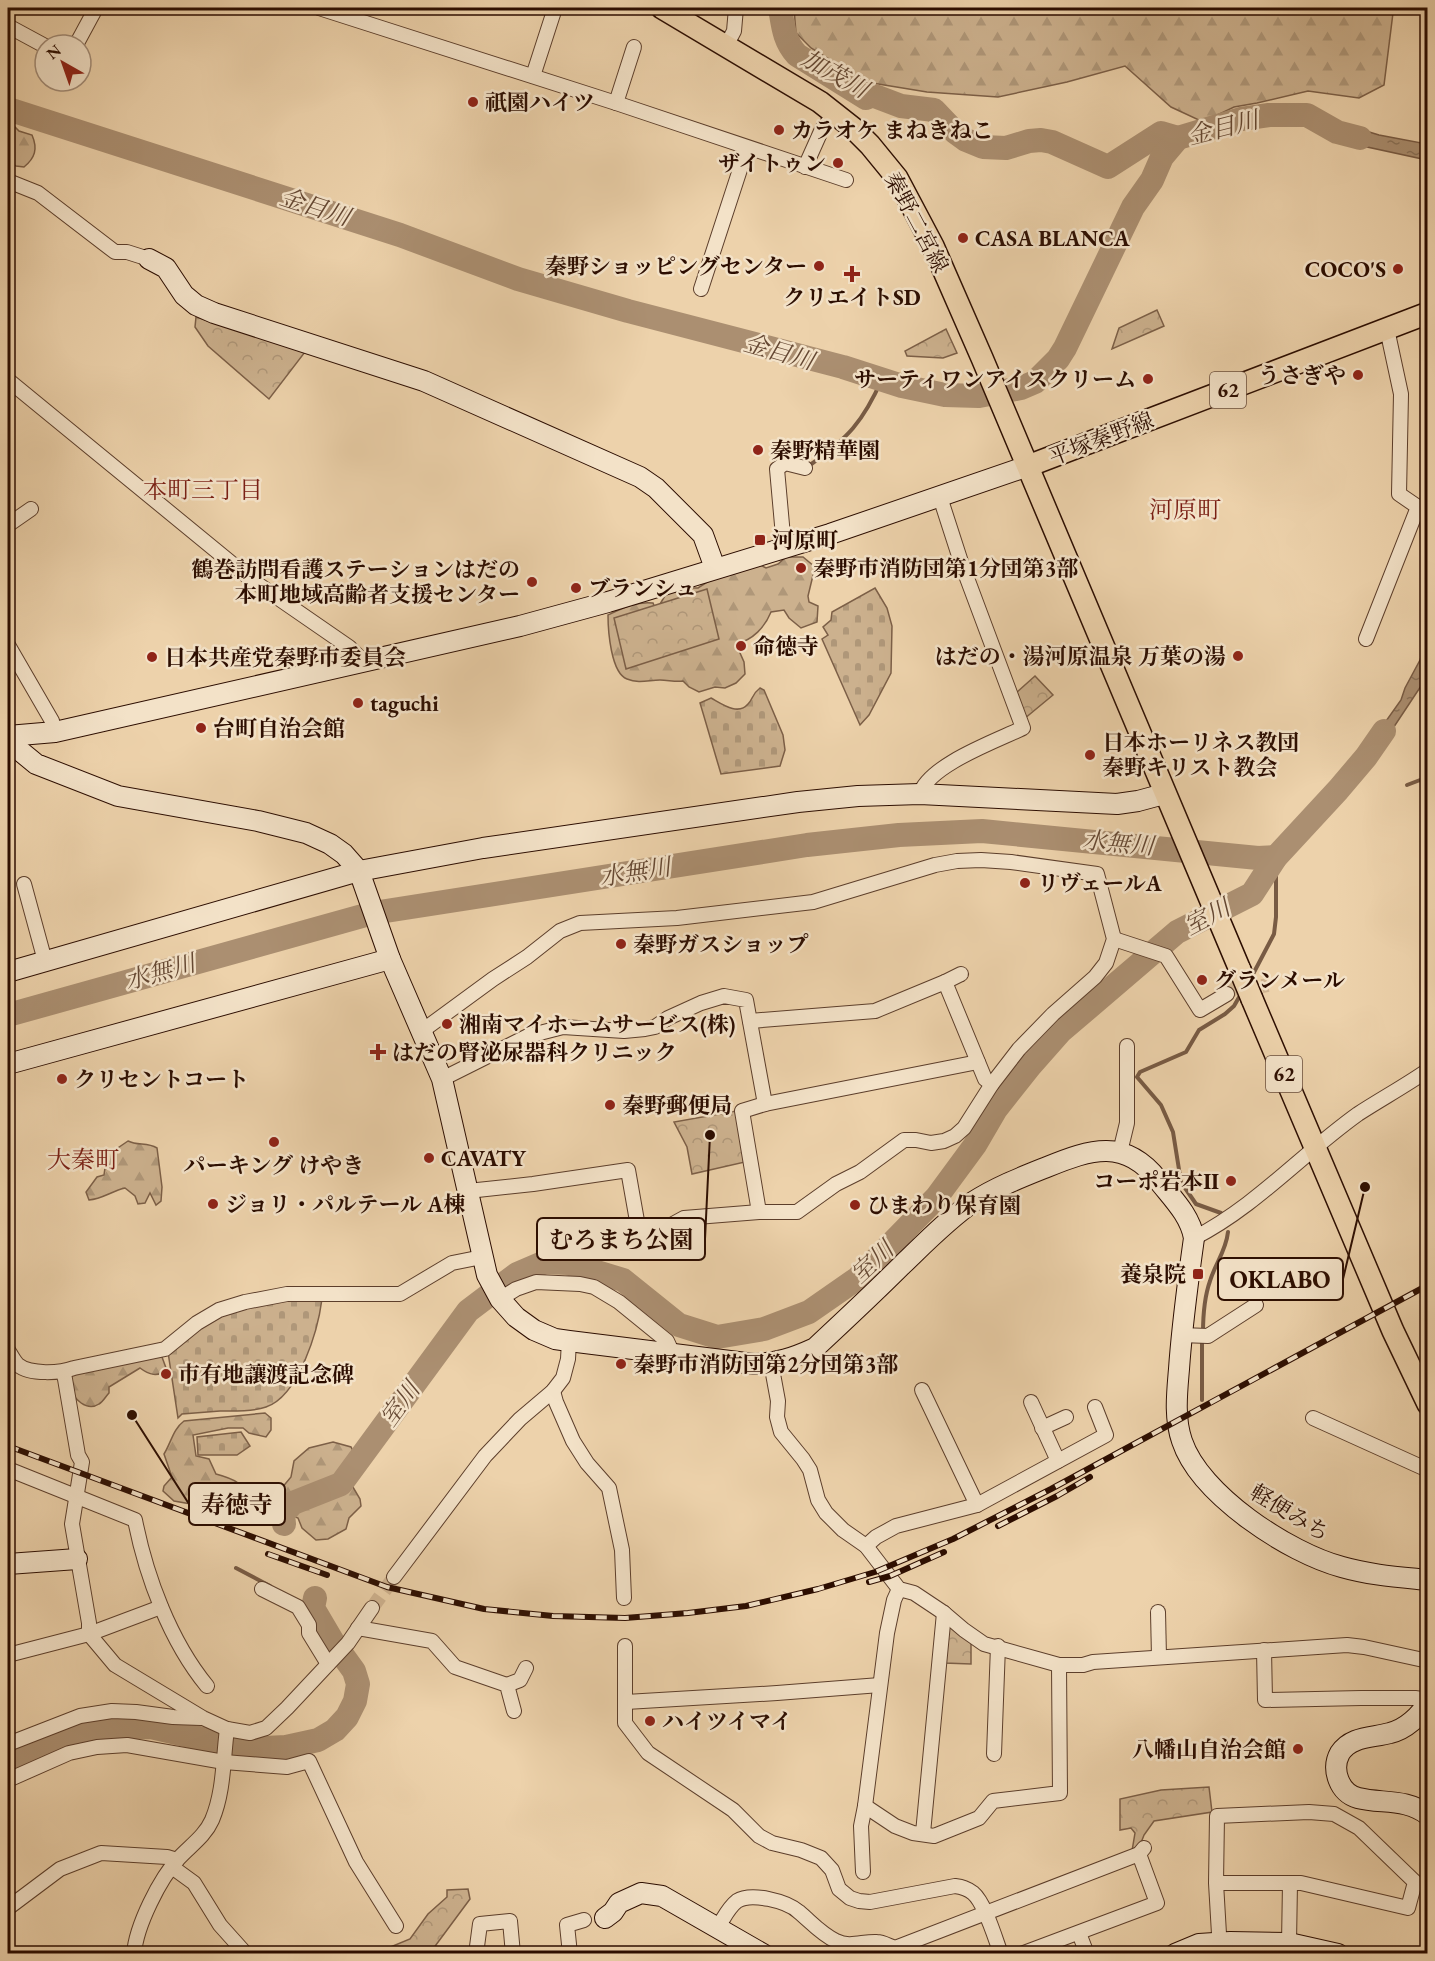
<svg xmlns="http://www.w3.org/2000/svg" width="1435" height="1961" font-family="'EB Garamond','Noto Serif JP',serif">
<defs>
<pattern id="forest-firs" width="22" height="20" patternUnits="userSpaceOnUse" patternTransform="scale(1.5)"><rect width="22" height="20" fill="#ccb18e"/><path d="M5 1l3.5 6h-7zM16 11l3.5 6h-7z" fill="#af9779"/></pattern>
<pattern id="cemetery-stones" width="16" height="16" patternUnits="userSpaceOnUse" patternTransform="scale(1.5)"><rect width="16" height="16" fill="#ccb18e"/><path d="M2 7V4a2 2 0 0 1 4 0v3zM10 15v-3a2 2 0 0 1 4 0v3z" fill="#af9779"/></pattern>
<pattern id="park-crowns" width="20" height="18" patternUnits="userSpaceOnUse" patternTransform="scale(1.5)"><rect width="20" height="18" fill="#ccb18e"/><path d="M2 6a3 3 0 1 1 6 0M12 15a3 3 0 1 1 6 0" fill="none" stroke="#af9779"/></pattern>
<pattern id="water-ripples" width="26" height="14" patternUnits="userSpaceOnUse" patternTransform="scale(1.5)"><rect width="26" height="14" fill="#ab8f71"/><path d="M2 4q2-2 4 0t4 0M15 11q2-2 4 0t4 0" fill="none" stroke="#8b735a"/></pattern>
</defs>
<rect width="100%" height="100%" fill="#edd2ab"/>
<filter id="stains"><feTurbulence type="fractalNoise" baseFrequency=".00333" numOctaves="4"/><feColorMatrix values="0 0 0 0 .2 0 0 0 0 .09 0 0 0 0 .02 0 0 0 .5 -.17"/></filter>
<radialGradient id="worn" r=".72"><stop offset=".6" stop-color="#630" stop-opacity="0"/><stop offset="1" stop-color="#630" stop-opacity=".3"/></radialGradient>
<!-- forest -->
<g fill="url(#forest-firs)" stroke="#7c5f47" stroke-width="1.5">
<path d="M794,8h602l-3,5 -9,72 -25,13 -51,-7 -51,12 -23,4 -31,15 -32,-15 -46,-41 -58,16 -69,15 -71,-5 -61,-10 -55,-34 -15,-15z"/>
<path d="M8,123l4,1 7,7 13,4c6,14 3,23 -8,32l-8,-1 -8,-6z"/>
<path d="M786,557h17l12,10 -7,29 1,6 9,4 -1,16 -16,6 -12,-10 -5,-8 -13,2c-6,15 -18,28 -35,32l8,18 1,12 -9,9 -11,5 -10,-1 -16,5 -10,-5 -6,-6c-8,1 -15,-1 -23,-1 -11,0 -21,4 -33,-1 -16,-6 -19,-48 -19,-64 15,-7 29,-14 45,-12l3,8 10,-17 21,-6h11l17,-11 42,-14 9,5 12,-4z"/>
<path d="M128,1141c10,5 19,1 29,7l5,39 -1,14 -5,4 -6,-12 -5,10 -7,1 -3,-8 -10,-8c-13,3 -23,11 -36,12l-3,-8 11,-15 7,-2 1,-7 5,-4 2,-12z"/>
<path d="M156,1354l6,3 4,11c-7,11 -18,6 -26,0l-31,19v6c-3,3 -6,9 -10,11 -12,8 -26,-5 -29,-17 -1,-5 1,-9 2,-14z"/>
<path d="M265,1413l6,5v12l-5,7 -17,-4 -6,-5h-15l-35,7 3,21 13,3 7,15c15,4 32,10 34,28l-7,5h-35l-34,-6 -11,-10 1,-5 8,-9 -8,-23c7,-11 9,-25 20,-33z"/>
<path d="M333,1442l18,5 6,12 -10,18 13,22 1,7 -12,12 -3,11 -18,10 -12,1 -14,-12 -4,-10 -10,-4 -10,-8 -2,-11 15,-18 3,-16 15,-13z"/>
</g>
<!-- cemetery -->
<g fill="url(#cemetery-stones)" stroke="#7c5f47" stroke-width="1.5">
<path d="M875,588l12,20 5,18 -1,47 -22,42 -9,10 -38,-86 6,-4 -5,-8 8,-7 1,-8z"/>
<path d="M760,688l4,2 19,45 2,15 -5,16 -59,8 -21,-71 11,-5c11,6 27,18 37,6 5,-5 4,-10 12,-16z"/>
<path d="M322,1299c-4,31 -23,97 -56,108 -14,5 -32,4 -46,4 -13,1 -25,2 -38,3l-4,4 -10,-66 48,-35 46,-15z"/>
<path d="M241,1432l9,14 -13,9h-39l-1,-18z"/>
</g>
<!-- park -->
<g fill="url(#park-crowns)" stroke="#7c5f47" stroke-width="1.5">
<path d="M1157,310l7,16 -52,23 7,-21z"/>
<path d="M196,317l109,35 -36,47 -61,-53 -13,-19z"/>
<path d="M946,329l11,24 -14,5 -36,-2 -2,-5z"/>
<path d="M707,589l12,50 -93,30 -12,-51z"/>
<path d="M1035,676l18,19 -29,24 -8,-26z"/>
<path d="M736,1111l9,51 -53,12 -5,-27 -13,-25z"/>
<path d="M952,1625l19,17v22l-27,-1 3,-34z"/>
<path d="M1209,1787l3,25 -58,9 -10,14 -5,13 -7,3 3,-18 -4,-5 -11,2v-31l41,-9z"/>
<path d="M468,1889l2,10 -40,54h-54l34,-14 18,-25 19,-17v-7z"/>
</g>
<!-- water -->
<g fill="url(#water-ripples)" stroke="#785b44" stroke-width="1.5">
<path d="M1326,128l40,3 13,4 48,9v16l-92,-20z"/>
<path d="M1427,641v36l-57,86 -8,-8 39,-55 4,-12 15,-28z"/>
</g>
<g fill="none" stroke-linecap="round" stroke-linejoin="round">
<!-- stream -->
<g stroke="#785b44" stroke-width="4">
<path d="M810,465c38,-27 53,-43 72,-86"/>
<path d="M1407,785l21,-8"/>
<path d="M1251,978l23,-44 2,-17v-60"/>
<path d="M1221,1213l-25,-9 -15,-22 -8,-50 -12,-27 -24,-28 3,-5 46,-20 13,-22 26,-16 9,-8 8,-14"/>
<path d="M1203,1333c0,-18 1,-35 7,-52 5,-17 16,-30 18,-49"/>
<path d="M1202,1400v-60"/>
<path d="M236,1568l34,18"/>
<path d="M301,1602l12,6"/>
</g>
<!-- river -->
<g stroke="#ab8f71" stroke-width="24">
<path d="M780,8c3,18 4,33 17,47l69,43 6,-3 29,11 33,4 21,22 11,8 17,7 23,1 23,-7 12,-1 11,2 56,25 53,-34 17,5"/>
<path d="M8,109l392,126 118,44 110,32 215,56 59,19 43,9 34,1 42,-8 14,-6 23,-23 7,-11 68,-141 19,-27 10,-23 16,-19 63,-19 28,-4h38l30,17 23,6"/>
<path d="M8,1015l365,-102 434,-68 92,-10 83,-4 276,27 18,-1"/>
<path d="M284,1524l-1,-10 10,-11 48,-19 127,-173 49,-37 28,-12 22,1 56,17 56,45 38,12 47,-8 45,-17 49,-34 78,-80 39,-53 21,-36 34,-43 30,-34 117,-100 75,-38 24,-37 62,-67 28,-33 18,-26"/>
<path d="M8,1759l48,-21 42,-10 53,-1 95,22 40,-2 32,-7 17,-10 12,-13 8,-16 3,-17 -4,-13 -21,-29 -20,-34 2,-10"/>
</g>
<!-- street-tunnel -->
<g stroke="#d0b491" stroke-width="14" stroke-dasharray="14 7" stroke-linecap="butt">
<path d="M1227,994l16,-13 10,7 15,-3"/>
<path d="M372,1608l22,-31"/>
</g>
<!-- street casing -->
<g stroke="#5c3e2b" stroke-width="16">
<g id="street">
<path d="M319,8l297,95 230,77"/>
<path d="M8,26l37,20"/>
<path d="M76,45l20,-37"/>
<path d="M726,46l8,-15 2,-23"/>
<path d="M533,76l22,-68"/>
<path d="M616,103l18,-56"/>
<path d="M805,167l17,-38 13,-15"/>
<path d="M8,181l30,12 77,59h12l22,7"/>
<path d="M701,289l46,-141"/>
<path d="M8,380l244,200 97,67 15,15"/>
<path d="M8,525l23,-16"/>
<path d="M784,547l-7,-78 8,-6 20,5"/>
<path d="M1366,639l52,-132 -19,-13 2,-100 -14,-65"/>
<path d="M8,645l44,76 3,11"/>
<path d="M920,794c9,-29 76,-53 103,-66l-62,-166 -21,-65"/>
<path d="M24,884l21,77"/>
<path d="M1114,939l52,17 34,54 27,-16"/>
<path d="M945,982l16,-8"/>
<path d="M750,1021l125,-10 70,-29 40,97 7,5"/>
<path d="M422,1031l71,-52 34,-22 33,-26 20,-8 97,-5 136,-16 122,-37 22,-4 24,-1 30,2 86,12 17,65 -8,24 -11,14 -42,37 -34,35 -27,35 -28,44 -9,8 -11,5 -13,2 -15,-3h-12l-44,32 -24,12 -39,28h-38l-75,6 -31,17 -13,3 -12,-68 -95,14 -65,7"/>
<path d="M442,1079l86,-43 35,-9 61,4 21,-2 10,-2 13,-9 33,-15 23,-7 22,4 19,104"/>
<path d="M1120,1152l7,-29v-77"/>
<path d="M759,1212l-17,-101 23,-7 213,-42"/>
<path d="M1194,1238c61,-31 108,-84 164,-124 23,-15 47,-28 70,-44"/>
<path d="M500,1299l16,-10 20,-7 44,2 14,3 25,15 48,39 6,13"/>
<path d="M1181,1335l27,1 48,-31"/>
<path d="M8,1350c3,5 6,11 10,15 12,10 43,8 56,3l91,-19 32,-26 22,-13 26,-8 42,-8h113l52,-31 30,-6"/>
<path d="M771,1363l7,38 -1,16 4,15 22,27 7,11 8,30 8,13 17,17 23,16 33,43 15,4 30,20 20,17 20,14 75,21h24l10,-3 254,-17 17,2 64,14"/>
<path d="M63,1372l2,7 13,76 4,7 -10,62 17,99v11l26,31 88,53 24,11 23,4 16,-5 21,-20 61,-65 24,-35"/>
<path d="M922,1390l55,115"/>
<path d="M553,1391l3,11 17,39 14,22 22,25 13,62 2,48"/>
<path d="M1031,1402l27,59"/>
<path d="M1313,1418l115,52"/>
<path d="M1042,1428l24,-11"/>
<path d="M8,1469l127,51c11,56 35,121 72,166"/>
<path d="M866,1546l10,-9 20,-11 81,-21 129,-70 -11,-28"/>
<path d="M394,1577l91,-121 35,-37 33,-28 10,-13 5,-19 1,-18"/>
<path d="M262,1589l36,18 11,18v8l19,31"/>
<path d="M1158,1612l1,45"/>
<path d="M358,1628l74,13 23,26 52,18 7,26"/>
<path d="M625,1646v77l23,30 85,57 26,26 13,7 29,7 20,8 11,12 7,19 11,9 9,3 11,1 85,-16c7,1 12,2 18,7 12,10 22,45 28,61"/>
<path d="M1264,1650l1,50 96,-2h54l13,2"/>
<path d="M8,1655l81,-21 72,-27"/>
<path d="M507,1685l13,-5 6,-12"/>
<path d="M626,1702l151,-9 103,-8"/>
<path d="M8,1744l72,-28 32,-5 24,1 37,5 28,1"/>
<path d="M994,1754l4,-108"/>
<path d="M8,1780l61,-27 28,-6 30,-2 97,17 63,5 22,-6 47,101 40,64"/>
<path d="M865,1806l30,20 18,7 21,3 45,-18 14,-17 67,-8 -1,-128"/>
<path d="M923,1833l21,-220"/>
<path d="M172,1867l22,16 26,42 26,29"/>
<path d="M863,1872l-2,-46 4,-20 22,-173 7,-33 5,-11"/>
<path d="M1216,1883h85l107,25 7,-26 -56,-54 -25,-14 -25,-2 -92,4 -1,67 3,51"/>
<path d="M8,1908l52,-39 41,-16 66,4 10,3"/>
<path d="M718,1927c6,-9 10,-19 19,-26 14,-9 50,0 62,11 12,10 22,22 37,29 14,7 27,0 41,1 6,0 12,4 18,6l244,-94 5,-6"/>
<path d="M1079,1933l8,21"/>
<path d="M1289,1943l1,-60"/>
<path d="M134,1954c2,-28 26,-76 45,-96 11,-12 26,-22 33,-38 12,-28 11,-61 15,-91"/>
<path d="M476,1954l4,-30 30,-3 3,33"/>
<path d="M570,1954l-3,-29 17,-5"/>
<path d="M1021,1954l136,-51 -18,-49"/>
</g>
</g>
<!-- secondary casing -->
<g stroke="#2c0d00" stroke-width="22">
<g id="secondary">
<path d="M149,259l17,9 18,27 12,10 18,8 210,68 216,96 16,11 47,47 12,33"/>
<path d="M8,736l47,-4 465,-106 88,-24 222,-68 198,-68"/>
<path d="M8,741l28,23 82,32 140,25 48,12 24,11 14,10 15,17 31,88 52,120 45,196 13,24 16,18 18,13 21,9 14,2 185,23c24,-1 39,-6 61,-16 29,-27 58,-54 86,-82 23,-22 46,-46 72,-64 23,-15 49,-25 74,-35 44,-18 78,-29 111,13 14,18 32,35 36,58 -6,43 -12,87 -15,131 -2,24 -5,49 3,72 18,54 107,112 160,126 28,8 57,10 86,13"/>
<path d="M8,972l351,-101 124,-23 315,-46 60,-6 62,-2 197,10 21,-3 26,-7"/>
<path d="M8,1064l382,-105"/>
<path d="M8,1564l69,-5"/>
<path d="M1428,1702c-8,14 -22,27 -38,31 -18,5 -39,3 -50,20 -9,16 -1,40 18,45 24,6 48,0 70,17"/>
<path d="M605,1918l8,-6 6,-9 22,-10 21,3 101,58"/>
<path d="M1175,1954l24,-10 31,-2 59,1 49,11"/>
</g>
</g>
<!-- primary casing -->
<g stroke="#2c0d00" stroke-width="24">
<g id="primary">
<path d="M662,8l158,94 33,26 17,17 27,33 36,68 49,112 258,612"/>
<path d="M1028,466l400,-153"/>
<path d="M1252,999l141,332 35,73"/>
</g>
</g>
<!-- street -->
<use href="#street" stroke="#f3e2c8" stroke-width="14"/>
<!-- secondary -->
<use href="#secondary" stroke="#f3e2c8" stroke-width="20"/>
<!-- primary -->
<use href="#primary" stroke="#edd2ab" stroke-width="21"/>
<!-- rail casing -->
<g stroke="#2c0d00" stroke-width="6">
<g id="rail">
<path d="M8,1446l379,141 97,22 69,7 72,2 63,-5 58,-7 72,-17 57,-17 78,-33 98,-50 377,-204"/>
<path d="M998,1526l59,-30 33,-19"/>
<path d="M268,1554l59,21"/>
<path d="M869,1582l21,-6 54,-24"/>
</g>
</g>
<!-- rail -->
<use href="#rail" stroke="#f3e2c8" stroke-width="4" stroke-dasharray="11" stroke-linecap="butt"/>
<!-- primary-bridge casing -->
<g stroke="#2c0d00" stroke-width="24" stroke-linecap="butt">
<path id="primary-bridge" d="M1240,970l12,29"/>
</g>
<!-- primary-bridge -->
<use href="#primary-bridge" stroke="#edd2ab" stroke-width="21"/>
</g>
<!-- markers -->
<g fill="#8f2418" stroke="#f3e2c8" stroke-width="2">
<circle cx="473" cy="102" r="6"/>
<circle cx="779" cy="130" r="6"/>
<circle cx="838" cy="163" r="6"/>
<circle cx="963" cy="238" r="6"/>
<circle cx="819" cy="266" r="6"/>
<circle cx="1398" cy="269" r="6"/>
<path d="M849 265h6v6h6v6h-6v6h-6v-6h-6v-6h6z"/>
<circle cx="1358" cy="375" r="6"/>
<circle cx="1148" cy="379" r="6"/>
<circle cx="758" cy="450" r="6"/>
<rect x="754" y="534" width="12" height="12" rx="3"/>
<circle cx="801" cy="568" r="6"/>
<circle cx="532" cy="582" r="6"/>
<circle cx="576" cy="588" r="6"/>
<circle cx="741" cy="646" r="6"/>
<circle cx="1238" cy="656" r="6"/>
<circle cx="152" cy="657" r="6"/>
<circle cx="358" cy="703" r="6"/>
<circle cx="201" cy="728" r="6"/>
<circle cx="1090" cy="755" r="6"/>
<circle cx="1025" cy="883" r="6"/>
<circle cx="621" cy="944" r="6"/>
<circle cx="1202" cy="980" r="6"/>
<circle cx="447" cy="1024" r="6"/>
<path d="M375 1043h6v6h6v6h-6v6h-6v-6h-6v-6h6z"/>
<circle cx="62" cy="1079" r="6"/>
<circle cx="610" cy="1105" r="6"/>
<circle cx="274" cy="1142" r="6"/>
<circle cx="429" cy="1158" r="6"/>
<circle cx="1231" cy="1181" r="6"/>
<circle cx="213" cy="1204" r="6"/>
<circle cx="855" cy="1205" r="6"/>
<rect x="1192" y="1268" width="12" height="12" rx="3"/>
<circle cx="621" cy="1364" r="6"/>
<circle cx="166" cy="1374" r="6"/>
<circle cx="650" cy="1721" r="6"/>
<circle cx="1298" cy="1749" r="6"/>
</g>
<g text-anchor="middle" stroke-width="5" stroke-linejoin="round" paint-order="stroke">
<!-- shield labels -->
<g fill="#f3e2c8" stroke="#684d3c" stroke-width="1.5">
<rect x="1210" y="372" width="36" height="36" rx="4.5"/>
<rect x="1266" y="1056" width="36" height="36" rx="4.5"/>
</g>
<g font-size="21" font-weight="bold" fill="#2c0d00">
<text x="1228" y="397">62</text>
<text x="1284" y="1081">62</text>
</g>
<!-- poi labels -->
<g font-size="22" font-weight="bold" fill="#2c0d00" stroke="#f3e2c8" text-anchor="start">
<text x="485" y="110">祇園ハイツ</text>
<text x="791" y="138">カラオケ まねきねこ</text>
<text x="826" y="171" text-anchor="end">ザイトゥン</text>
<text x="975" y="246">CASA BLANCA</text>
<text x="807" y="274" text-anchor="end">秦野ショッピングセンター</text>
<text x="1386" y="277" text-anchor="end">COCO'S</text>
<text x="852" y="305" text-anchor="middle">クリエイトSD</text>
<text x="1346" y="383" text-anchor="end">うさぎや</text>
<text x="1136" y="387" text-anchor="end">サーティワンアイスクリーム</text>
<text x="770" y="458">秦野精華園</text>
<text x="772" y="548">河原町</text>
<text x="813" y="576">秦野市消防団第1分団第3部</text>
<text x="520" y="577" text-anchor="end">鶴巻訪問看護ステーションはだの<tspan x="520" dy="25">本町地域高齢者支援センター</tspan></text>
<text x="588" y="596">ブランシュ</text>
<text x="753" y="654">命徳寺</text>
<text x="1226" y="664" text-anchor="end">はだの・湯河原温泉 万葉の湯</text>
<text x="164" y="665">日本共産党秦野市委員会</text>
<text x="370" y="711">taguchi</text>
<text x="213" y="736">台町自治会館</text>
<text x="1102" y="750">日本ホーリネス教団<tspan x="1102" dy="25">秦野キリスト教会</tspan></text>
<text x="1037" y="891">リヴェールA</text>
<text x="633" y="952">秦野ガスショップ</text>
<text x="1214" y="988">グランメール</text>
<text x="459" y="1032">湘南マイホームサービス(株)</text>
<text x="392" y="1060">はだの腎泌尿器科クリニック</text>
<text x="74" y="1087">クリセントコート</text>
<text x="622" y="1113">秦野郵便局</text>
<text x="441" y="1166">CAVATY</text>
<text x="274" y="1173" text-anchor="middle">パーキング けやき</text>
<text x="1219" y="1189" text-anchor="end">コーポ岩本Ⅱ</text>
<text x="225" y="1212">ジョリ・パルテール A棟</text>
<text x="867" y="1213">ひまわり保育園</text>
<text x="1186" y="1282" text-anchor="end">養泉院</text>
<text x="633" y="1372">秦野市消防団第2分団第3部</text>
<text x="178" y="1382">市有地讓渡記念碑</text>
<text x="662" y="1729">ハイツイマイ</text>
<text x="1286" y="1757" text-anchor="end">八幡山自治会館</text>
</g>
<!-- street labels -->
<g font-size="22" fill="#2c0d00" stroke="#f3e2c8">
<text transform="translate(917 222) rotate(62)" y="8">秦野二宮線</text>
<text transform="translate(1101 438) rotate(-21)" y="8">平塚秦野線</text>
<text transform="translate(1290 1512) rotate(31)" y="8">軽便みち</text>
</g>
<!-- water labels -->
<g font-size="24" font-style="italic" fill="#654833" stroke="#f3e2c8">
<text transform="translate(835 74) rotate(29)" y="8">加茂川</text>
<text transform="translate(1223 128) rotate(-14)" y="8">金目川</text>
<text transform="translate(315 207) rotate(18)" y="8">金目川</text>
<text transform="translate(779 352) rotate(16)" y="8">金目川</text>
<text transform="translate(1118 843) rotate(5)" y="8">水無川</text>
<text transform="translate(635 872) rotate(-9)" y="8">水無川</text>
<text transform="translate(1207 917) rotate(-28)" y="8">室川</text>
<text transform="translate(160 972) rotate(-16)" y="8">水無川</text>
<text transform="translate(872 1262) rotate(-43)" y="8">室川</text>
<text transform="translate(400 1404) rotate(-54)" y="8">室川</text>
</g>
<!-- neighbourhood labels -->
<g font-size="24" fill="#7a1f14" stroke="#f3e2c8">
<text x="203" y="498">本町三丁目</text>
<text x="1185" y="518">河原町</text>
<text x="83" y="1168">大秦町</text>
</g>
</g>
<!-- callouts -->
<path fill="none" stroke="#2c0d00" stroke-width="2" d="M710 1135L705 1239M1365 1187L1343 1279M132 1415L189 1504"/>
<g fill="#2c0d00" stroke="#f3e2c8" stroke-width="2">
<circle cx="710" cy="1135" r="6"/>
<circle cx="1365" cy="1187" r="6"/>
<circle cx="132" cy="1415" r="6"/>
</g>
<g fill="#f3e2c8" stroke="#2c0d00" stroke-width="2">
<rect x="537" y="1218" width="168" height="42" rx="6"/>
<rect x="1218" y="1258" width="125" height="42" rx="6"/>
<rect x="189" y="1483" width="96" height="42" rx="6"/>
</g>
<g font-size="24" text-anchor="middle" font-weight="bold" fill="#2c0d00">
<text x="621" y="1248">むろまち公園</text>
<text x="1280" y="1288">OKLABO</text>
<text x="237" y="1513">寿徳寺</text>
</g>
<!-- margin -->
<rect width="1435" height="1961" fill="none" stroke="#edd2ab" stroke-width="30"/>
<rect x="9" y="9" width="1417" height="1943" fill="none" stroke="#2c0d00" stroke-width="3"/>
<rect x="15" y="15" width="1405" height="1931" fill="none" stroke="#2c0d00" stroke-width="1.5"/>
<!-- north arrow -->
<g transform="translate(63 63) rotate(320)"><circle r="28" fill="#f3e2c8" stroke="#a38d78" stroke-width="1.5"/>
<path d="M0-4.5L10 22L0 15L-10 22Z" fill="#8f2418"/>
<text y="-9" font-size="16" font-weight="bold" text-anchor="middle" fill="#2c0d00">N</text>
</g>
<rect width="100%" height="100%" filter="url(#stains)"/>
<rect width="100%" height="100%" fill="url(#worn)"/>
</svg>
